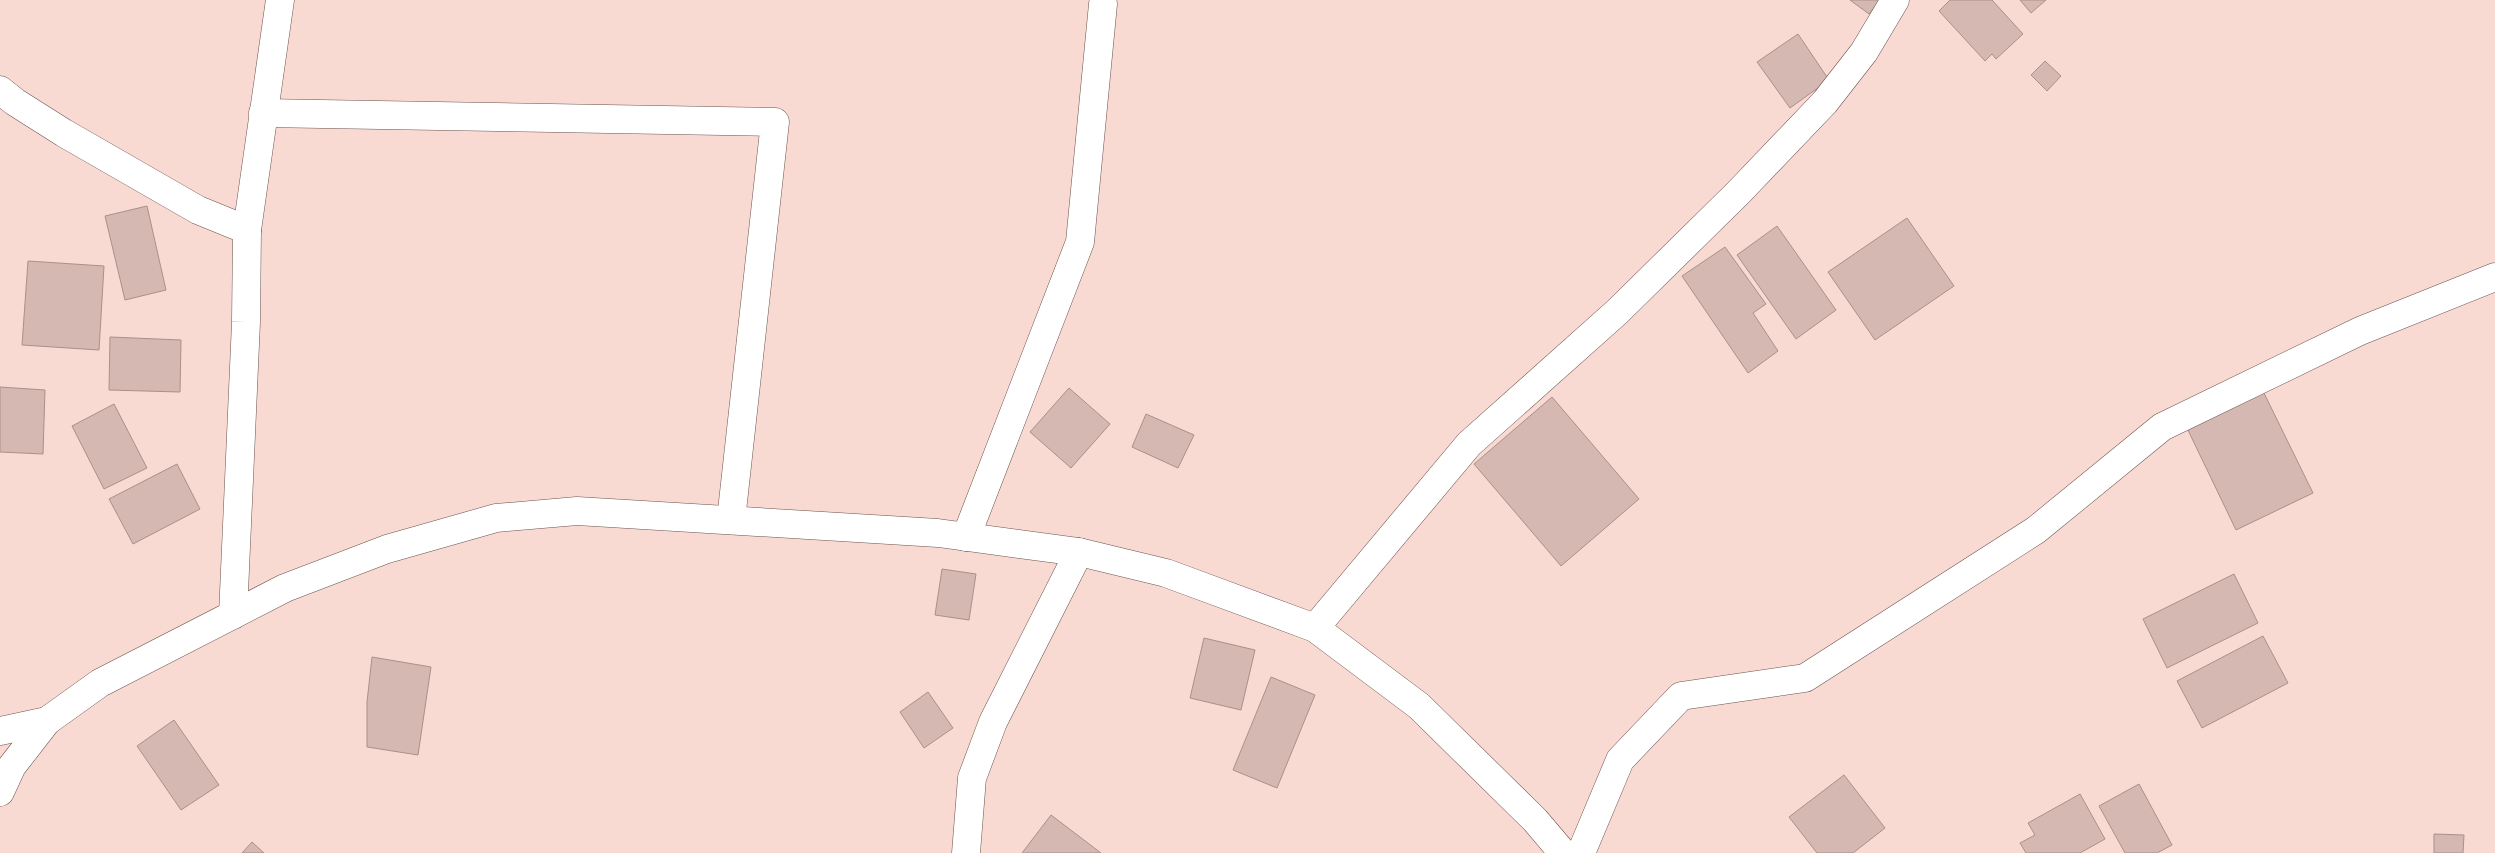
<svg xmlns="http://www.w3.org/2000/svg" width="2495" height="853" font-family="'Playfair Display',serif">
<rect width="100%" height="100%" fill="#f8dad3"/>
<!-- building -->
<g fill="#d5b8b1" stroke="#ab8f89">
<path d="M1850,0h30l-11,14z"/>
<path d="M1950,0h42l31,34 -27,25 -4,-5 -7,7 -46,-50z"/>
<path d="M2020,0h26l-15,13z"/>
<path d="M1798,34l31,46 -39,28 -33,-46z"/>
<path d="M2045,61l16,15 -14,15 -16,-16z"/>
<path d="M147,206l19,84 -41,10 -20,-84z"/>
<path d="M1907,218l47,68 -79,54 -47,-68z"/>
<path d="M1777,226l59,84 -40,29 -59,-84z"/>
<path d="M1725,247l41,57 -13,9 25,38 -30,22 -66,-97z"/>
<path d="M28,261l76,5 -5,84 -77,-5z"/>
<path d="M110,337l71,3 -1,52 -71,-2z"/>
<path d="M0,387l45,3 -2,64 -43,-2z"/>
<path d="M1069,388l41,36 -39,44 -41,-36z"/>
<path d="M2262,389l51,104 -77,37 -50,-104z"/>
<path d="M1552,397l87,102 -78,67 -87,-102z"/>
<path d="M114,404l33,64 -43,21 -32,-63z"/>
<path d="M1146,414l48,21 -16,33 -46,-21z"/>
<path d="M177,464l23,45 -67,35 -24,-45z"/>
<path d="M942,569l34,5 -7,46 -34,-5z"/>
<path d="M2234,574l24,49 -91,45 -24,-49z"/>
<path d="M2263,636l25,47 -86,45 -25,-47z"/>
<path d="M1204,638l51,12 -14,60 -51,-12z"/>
<path d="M372,657l59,10 -13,88 -51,-8v-45z"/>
<path d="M1271,677l44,18 -38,93 -44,-18z"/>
<path d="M928,692l25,36 -29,20 -24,-36z"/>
<path d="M174,720l45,65 -38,25 -44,-64z"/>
<path d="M1844,775l41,53 -32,25h-36l-28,-36z"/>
<path d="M2139,784l33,61 -15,8h-32l-26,-47z"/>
<path d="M2080,794l25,45 -25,14h-54l-6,-10 15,-8 -7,-12z"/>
<path d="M1051,815l50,38h-79z"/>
<path d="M2434,834l30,1 -1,18h-29z"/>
<path d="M252,842l12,11h-22z"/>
</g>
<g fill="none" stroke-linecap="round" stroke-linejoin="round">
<!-- minor casing -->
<g stroke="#6c534d" stroke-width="29">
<g id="minor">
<path d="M0,90l15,12 49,31 134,77 49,20"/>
<path d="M263,113l512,9 -44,398"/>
<path d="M966,537l114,-295 23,-238"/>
<path d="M233,615l13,-293 1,-92 33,-230"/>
<path d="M1315,628l154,-184 148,-132 122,-120 86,-90 39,-50 31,-52"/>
<path d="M0,731l47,-10"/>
<path d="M0,792l12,-26 35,-45 53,-38 185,-95 102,-39 109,-31 81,-7 361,22 141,19 87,21 149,55 104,78 116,114 28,33"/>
<path d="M966,853l6,-75 21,-56 86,-170"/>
<path d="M1581,853l39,-93 61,-64 124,-18 231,-148 126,-103 198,-96 135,-54"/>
</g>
</g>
<!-- minor -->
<use href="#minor" stroke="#fff" stroke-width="28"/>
</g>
</svg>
